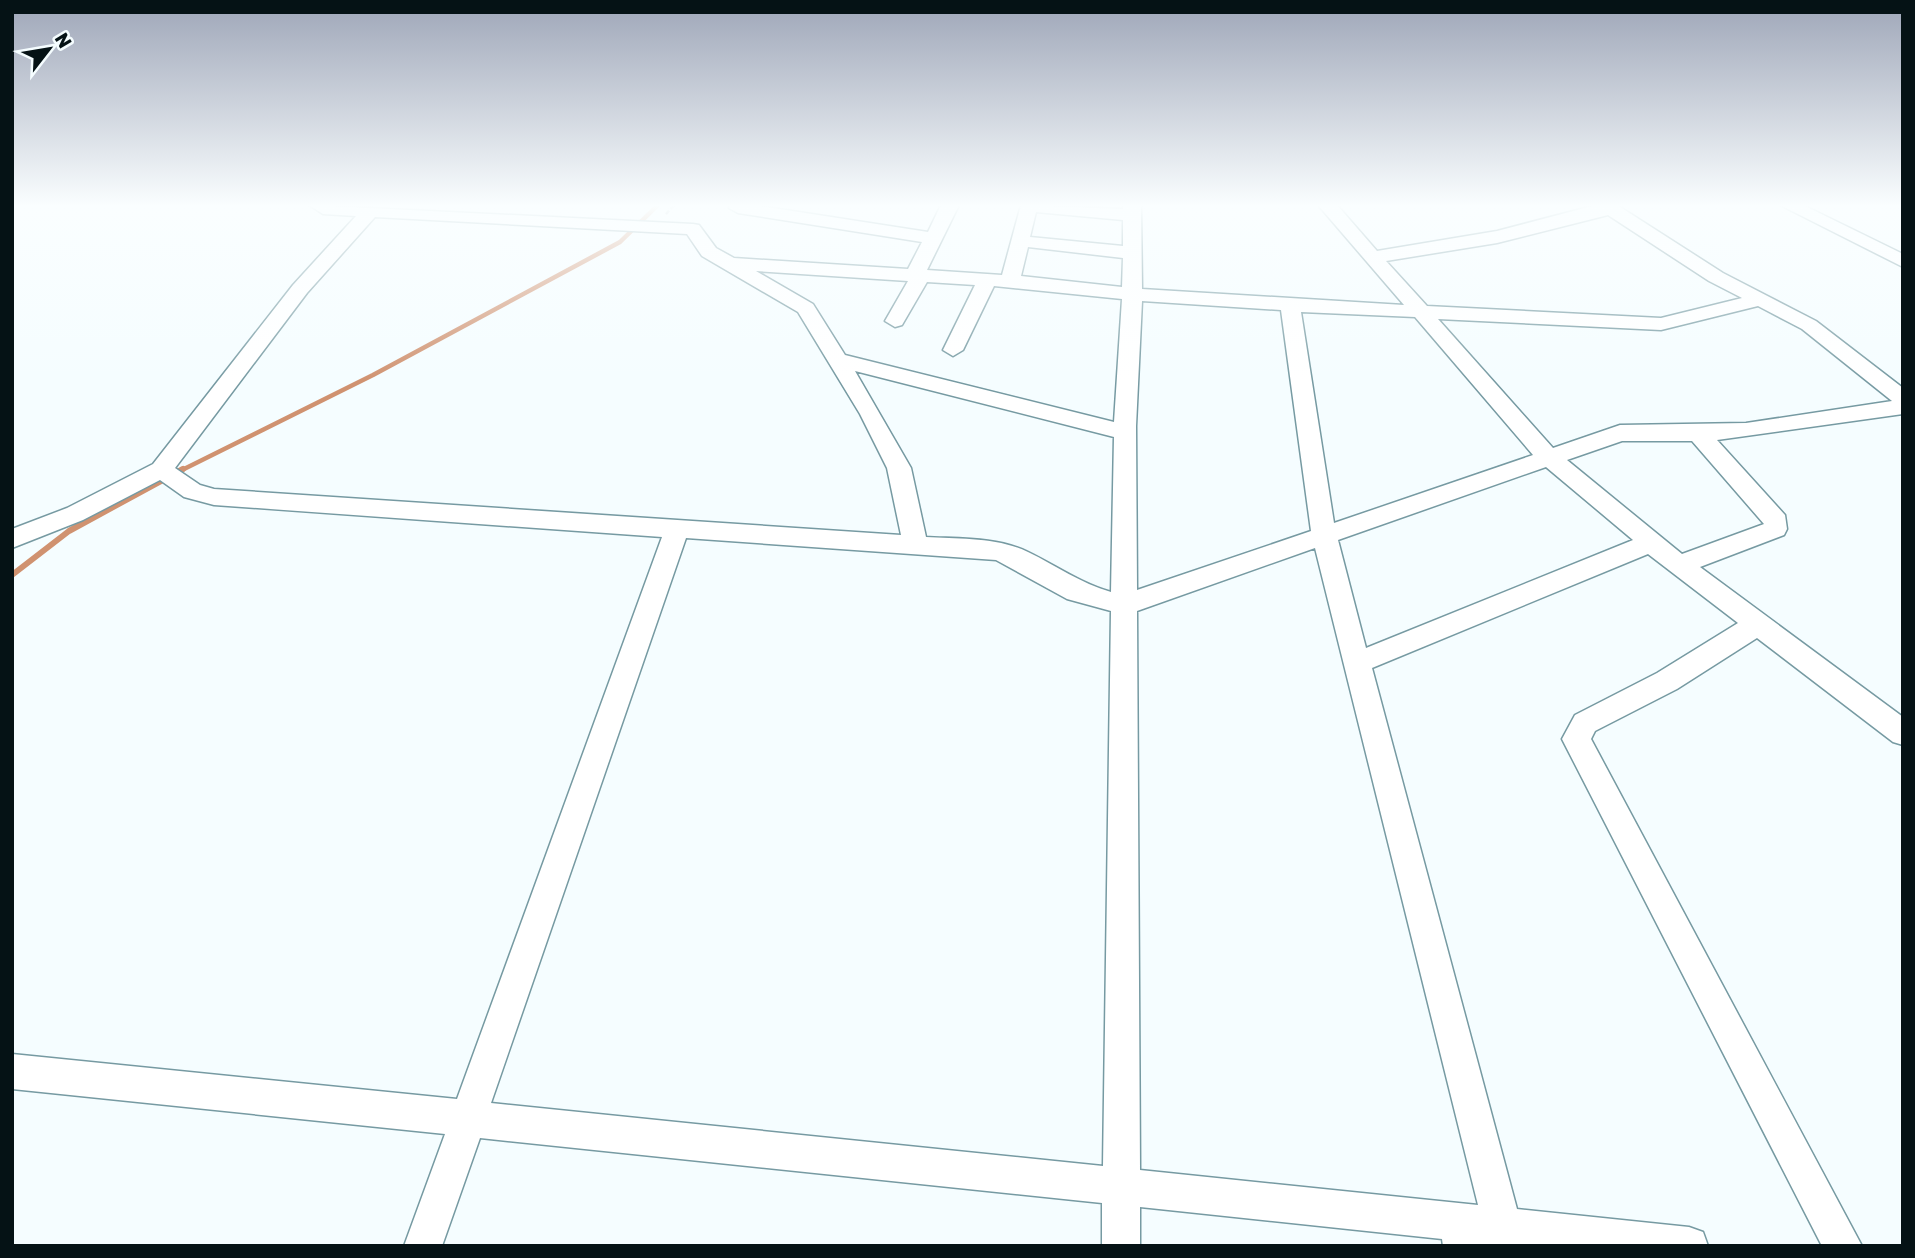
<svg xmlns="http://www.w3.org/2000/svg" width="1915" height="1258" font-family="Rubik,sans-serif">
<rect width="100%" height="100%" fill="#f5fdff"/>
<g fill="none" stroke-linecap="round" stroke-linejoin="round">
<!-- stream-far1 -->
<path stroke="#d09270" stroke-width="4.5" d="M180,471l193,-96 247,-133 38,-37"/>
<!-- stream -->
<path stroke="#d09270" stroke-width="6" d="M12,575l57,-44 114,-62"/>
<!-- minor casing -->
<g stroke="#769aa2" stroke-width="3">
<g id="minor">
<path d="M309,205l384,19 6,1 17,23 18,10 174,11 14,-27 -184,-29 -9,-5 2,-3h23l174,27 13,-27h18l-32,65 75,5 19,-70 102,4v-4h18l1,84 262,16 -86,-100h19l40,46 120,-20 99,-26h21l106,68 93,48 87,67v26l-186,26 68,75 2,14 -3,6 -84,32 203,150v28l-10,-3 -136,-104 -80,51 -82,42 -4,8 271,507h-40l-260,-507 13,-24 82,-42 81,-50 -90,-69 -276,114 145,541 172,18 14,5 5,14h-265l-1,-7 -302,-32v39h-38v-43l-622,-65 -38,108h-38l41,-112 -433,-45v-35l445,45 205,-562 -448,-32 -30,-8 -24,-17 -77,40 -71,28v-19l55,-21 86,-44 140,-179 63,-69 -33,-2zM1036,212l87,8v26l-93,-9zM1608,215l101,66 33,17 -81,20 -234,-12 -41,-45 111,-18zM375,217l312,17 15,22 96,56 62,102 27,54 14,67 -687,-46 -14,-4 -25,-17 132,-175zM1028,247l95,11 -1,29 -101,-11zM756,271l152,10 -23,40 10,6 7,-2 25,-43 48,3 -32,65 10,6 10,-6 31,-64 128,13 -8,123 -269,-67 -32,-51zM1142,301l139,9 30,221 -174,59 -1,-164zM1758,306l44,23 90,72 -146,22 -126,2 -67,23 -115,-129 223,11zM1301,312l114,5 118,138 -199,68zM855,371l259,66 -3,155c-31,-9 -54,-26 -83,-40 -31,-15 -69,-13 -102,-15l-15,-69zM1622,441h70l72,83 -82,30 -115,-94zM1546,467l87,73 -267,108 -28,-108zM686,538l310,22 71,39 44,12 -8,555 -612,-63zM1315,548l163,657 -338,-35 -3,-559z"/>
<path d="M1780,205h23l100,49v13z"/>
</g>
</g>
<!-- path -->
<path stroke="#889295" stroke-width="2.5" stroke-dasharray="4.5 2.5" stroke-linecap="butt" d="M666,214l8,-9"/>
<!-- minor -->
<use href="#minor" fill="#fff" fill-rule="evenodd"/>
</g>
<!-- sky -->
<linearGradient id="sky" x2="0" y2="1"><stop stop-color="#9ea6b8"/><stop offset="0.54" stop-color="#fafeff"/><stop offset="1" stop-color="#fafeff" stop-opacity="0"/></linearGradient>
<rect width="1915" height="381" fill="url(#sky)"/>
<!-- border -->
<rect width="1915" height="1258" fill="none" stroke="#051215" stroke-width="28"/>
<!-- north arrow -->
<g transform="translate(49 49) rotate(59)" stroke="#f5fdff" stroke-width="5" paint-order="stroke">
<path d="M0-5L12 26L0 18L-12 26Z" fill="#051215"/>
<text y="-10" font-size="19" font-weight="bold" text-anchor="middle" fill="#051215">N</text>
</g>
</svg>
